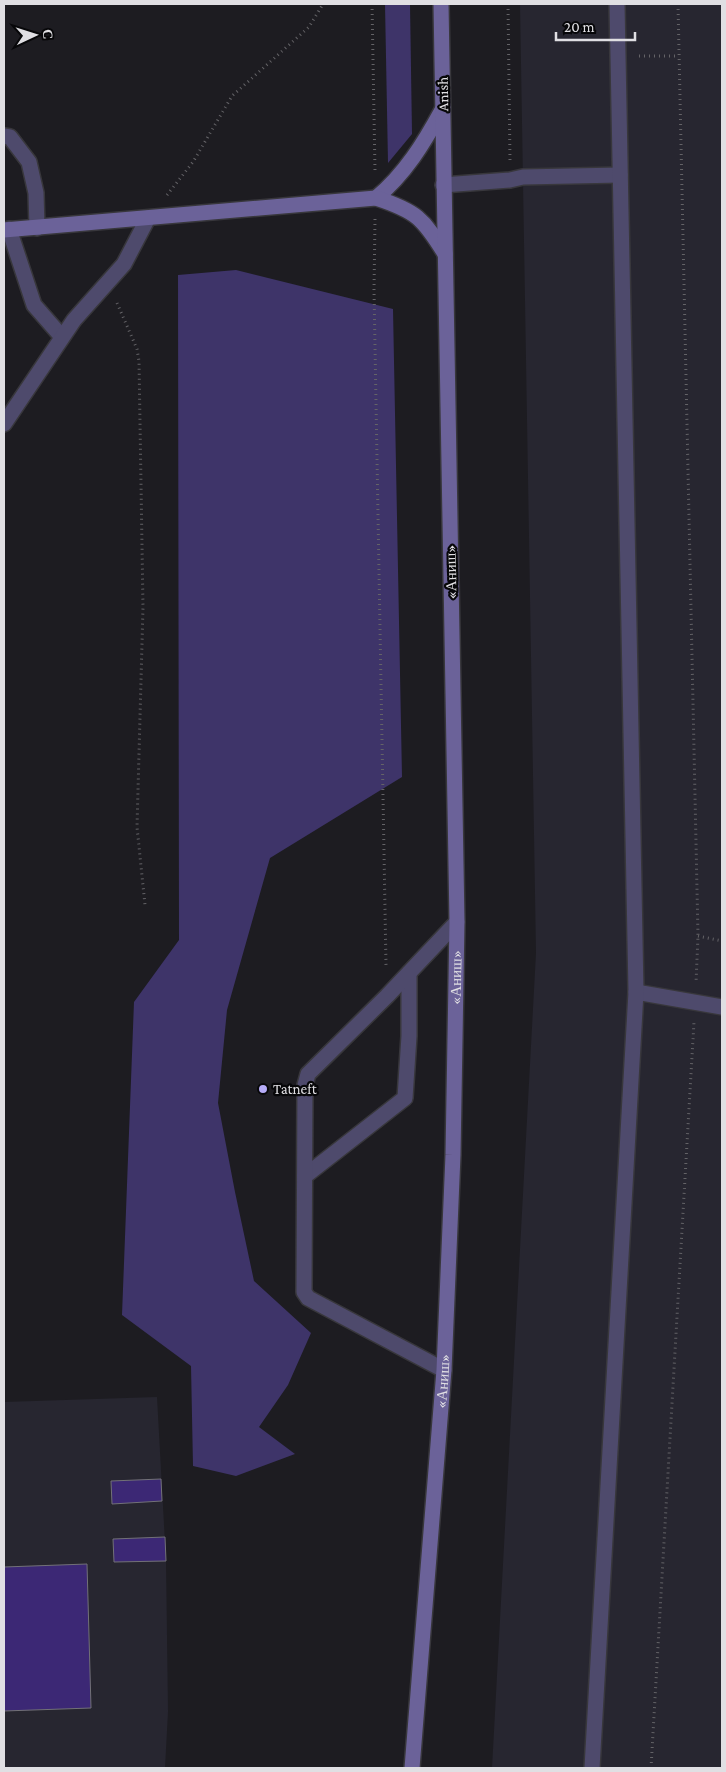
<svg xmlns="http://www.w3.org/2000/svg" width="726" height="1772" font-family="'Crimson Pro',serif">
<rect width="100%" height="100%" fill="#1d1c21"/>
<!-- built -->
<g fill="#272630">
<path d="M520,4h202v1764h-230l44,-815z"/>
<path d="M157,1397l9,164 2,151 -3,56h-161v-366z"/>
</g>
<!-- green -->
<g fill="#3e3469">
<path d="M385,4h25l2,130 -24,29z"/>
<path d="M236,270l157,39 9,468 -132,81 -43,152 -9,93 17,89 19,89 57,52 -23,52 -29,42 36,27 -59,22 -43,-10 -2,-100 -69,-51 12,-313 45,-62 -1,-665z"/>
</g>
<!-- building -->
<g fill="#3c2875" stroke="#727177">
<path d="M161,1479l1,22 -50,3 -1,-23z"/>
<path d="M165,1537l1,24 -52,1 -1,-23z"/>
<path d="M87,1564l4,144 -87,3v-144z"/>
</g>
<g fill="none" stroke-linecap="round" stroke-linejoin="round">
<!-- lane casing -->
<g stroke="#38373c" stroke-width="18">
<g id="lane">
<path d="M4,136l6,1 19,25 7,31 1,35"/>
<path d="M443,185l67,-5 13,-3 97,-2"/>
<path d="M9,229l25,76 28,32"/>
<path d="M4,424l70,-104 50,-56 24,-46"/>
<path d="M636,992l86,15"/>
<path d="M592,1768l44,-776 -19,-988"/>
</g>
</g>
<!-- street casing -->
<g stroke="#38373c" stroke-width="18">
<g id="street">
<path d="M305,1176l100,-78 4,-62v-63"/>
<path d="M444,1370l-136,-72 -4,-6 1,-207 3,-11 79,-78 70,-74"/>
</g>
</g>
<!-- secondary casing -->
<g stroke="#38373c" stroke-width="18">
<g id="secondary">
<path d="M376,198c29,-24 48,-55 66,-88"/>
<path d="M4,230l372,-32c40,13 47,20 69,56"/>
<path id="s1" d="M412,1768l32,-398 9,-215 4,-233 -16,-918"/>
</g>
</g>
<!-- path -->
<g stroke="#646367" stroke-width="3" stroke-dasharray="1 4" stroke-linecap="butt">
<path d="M372,4l3,167"/>
<path d="M508,4l2,157"/>
<path d="M678,4l20,932 -2,47"/>
<path d="M639,56h40"/>
<path d="M167,195l26,-33 39,-66 77,-69 14,-23"/>
<path d="M375,219l-1,71 12,675"/>
<path d="M117,303l20,46 2,12 4,246 -6,220 8,78"/>
<path d="M698,936l24,5"/>
<path d="M651,1768l43,-746"/>
</g>
<!-- lane -->
<use href="#lane" stroke="#4e4a6c" stroke-width="15"/>
<!-- street -->
<use href="#street" stroke="#4e4a6c" stroke-width="15"/>
<!-- secondary -->
<use href="#secondary" stroke="#6b6299" stroke-width="15"/>
</g>
<!-- markers -->
<circle fill="#b6acf8" stroke="#070709" stroke-width="2" cx="263" cy="1089" r="5"/>
<g text-anchor="middle" stroke-width="4.5" stroke-linejoin="round" paint-order="stroke">
<!-- street labels -->
<g font-size="15" fill="#e0dfe3" stroke="#070709">
<text transform="translate(443 94) rotate(-91)" y="5">Anish</text>
<text transform="translate(451 572) rotate(-91)" y="5">«Аниш»</text>
<text dy="5" stroke="none"><textPath href="#s1" startOffset="792">«Аниш»</textPath></text>
<text dy="5" stroke="none"><textPath href="#s1" startOffset="388">«Аниш»</textPath></text>
</g>
<!-- poi labels -->
<g font-size="15" fill="#e0dfe3" stroke="#070709" text-anchor="start">
<text x="273" y="1094">Tatneft</text>
</g>
</g>
<!-- border -->
<rect width="726" height="1772" fill="none" stroke="#e0dfe3" stroke-width="10"/>
<!-- north arrow -->
<g transform="translate(35 35) rotate(86)" stroke="#070709" stroke-width="4" paint-order="stroke">
<path d="M0-4L9 19L0 12L-9 19Z" fill="#e0dfe3"/>
<text y="-8" font-size="14" font-weight="bold" text-anchor="middle" fill="#e0dfe3">С</text>
</g>
<!-- scale -->
<path d="M556 32v8h79v-8" fill="none" stroke="#e0dfe3" stroke-width="2.5"/>
<text x="564" y="32" font-size="15" fill="#e0dfe3" stroke="#070709" stroke-width="4" paint-order="stroke">20 m</text>
</svg>
